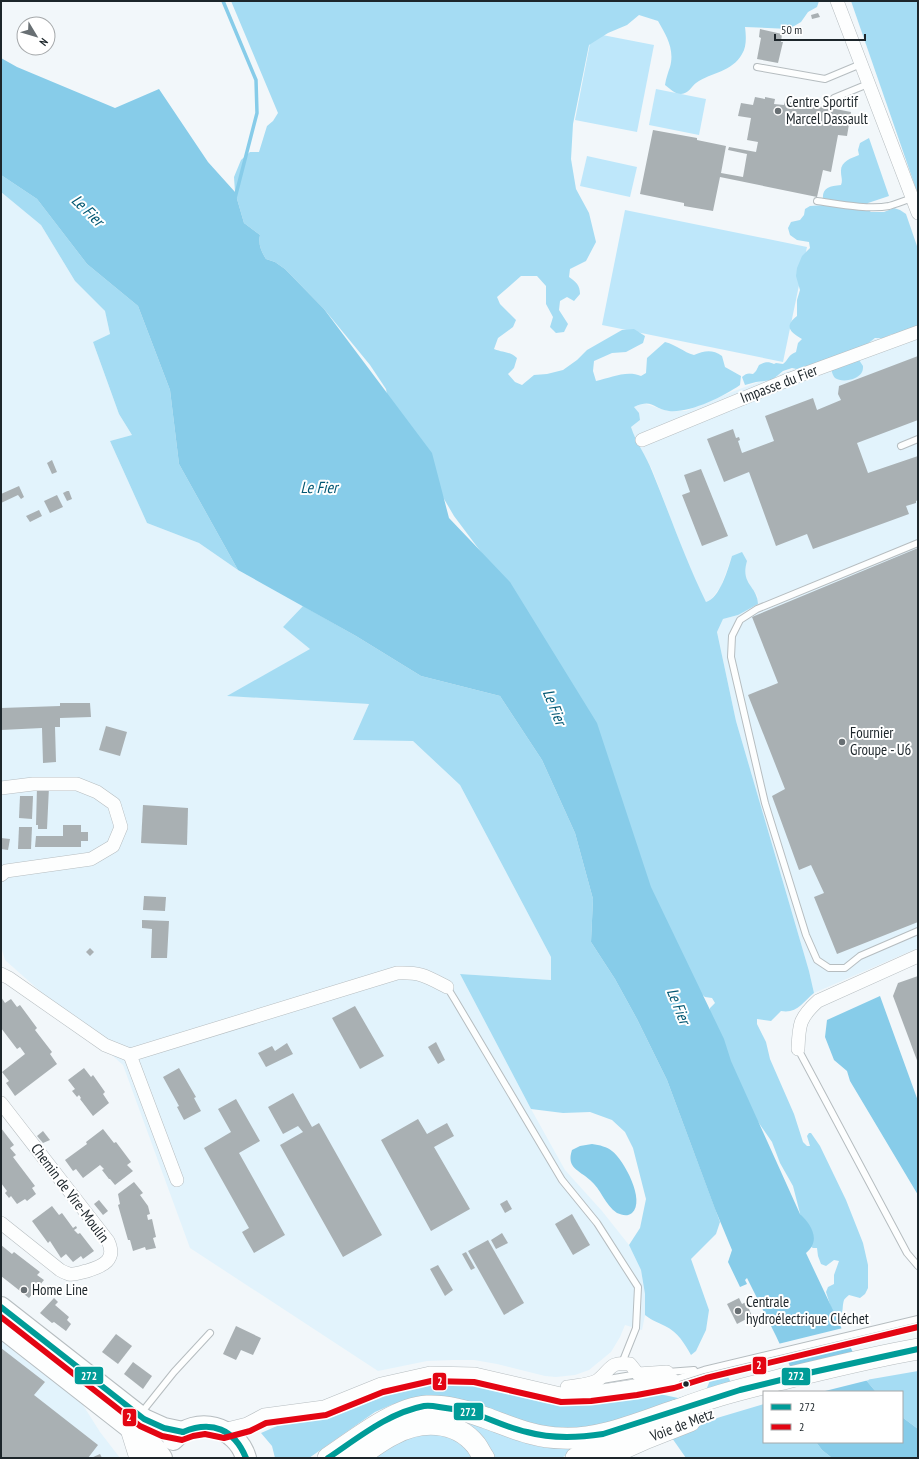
<svg xmlns="http://www.w3.org/2000/svg" width="919" height="1459" font-family="'PT Sans Narrow',sans-serif">
<rect width="100%" height="100%" fill="#f2f7fa"/>
<!-- built -->
<g fill="#e2f3fc">
<path d="M1,192l40,33 34,56 30,30 5,23 -17,8 26,72 13,21 -22,6 37,82 52,20 39,27 65,36 -20,21 28,22 -83,47 141,8 -15,36 59,1 47,44 91,172v23l-91,-6 71,135 34,61 37,41 27,34 12,25 4,24v21l-3,15 -17,-5 -5,12 -9,15 -22,18 -14,5 -19,2 -11,-1 -48,-12 -23,-4h-21l-26,1 -49,10 -188,-123 -67,-183 -118,-105 -4,-14z"/>
<path d="M918,323v625l-104,45 -5,-22 -73,-250 -19,-89 6,-13 15,-4 20,-18 -12,-18 -2,-9 3,-9 -15,-5 -11,30 -11,15 -4,1 -15,-30 -39,-103 -17,-30 -4,-12 9,-7 -6,-13 9,-4 24,8h19l43,-18z"/>
<path d="M1,1333l73,58 26,41 20,26h-119z"/>
</g>
<!-- green -->
<g fill="#bee7fa">
<path d="M592,33l62,12 -17,87 -62,-12z"/>
<path d="M656,89l50,10 -7,36 -50,-10z"/>
<path d="M587,156l50,11 -7,30 -50,-11z"/>
<path d="M625,210l182,37 -24,115 -181,-37z"/>
<path d="M433,1413l148,35 -20,10h-67z"/>
<path d="M433,1433c19,5 29,8 39,25h-100c23,-14 33,-22 61,-25z"/>
</g>
<!-- forest -->
<g fill="#a5dcf3">
<path d="M231,1h588l-2,6 -9,5 -7,10 -12,7 -44,-2c1,8 2,19 -3,27 -10,18 -30,18 -46,29 -5,4 -7,10 -15,11 -6,0 -11,-5 -16,-9 1,-7 3,-12 5,-18 5,-18 -4,-32 -12,-46l-19,-6 -12,10 -19,8 -19,12 -16,79 -2,35 5,30 13,24 7,29 -10,19 -16,8 -1,8c7,5 11,8 11,17l-6,7 -7,-4 -7,4 -1,9 9,14 -4,8 -8,1 -6,-6 3,-10 -7,-13v-18l-9,-10h-16l-24,21 3,7 16,16 -3,7 -15,11 -4,11c10,4 15,2 23,9l-3,10 -6,6 7,8 7,3 12,-10 13,-1 16,-4 14,-10 10,-10 35,-20 12,-1 11,7 -2,7 -17,9 -14,1 -18,8 -1,10 3,10c15,-3 30,-11 45,-5l5,-3 1,-15 18,-16c12,3 18,10 29,13 10,-4 18,-6 28,1l3,11 16,9 -1,9c-17,12 -50,28 -71,26 -16,-2 -16,-13 -35,-4l5,6 1,7 -9,7c5,16 15,28 21,44 18,44 33,88 54,131 14,-4 22,-33 26,-46l10,-4 5,9c-7,24 10,24 11,43l-20,11 -15,4 -6,13 19,89 73,250 5,22c-11,9 -17,21 -33,18l-10,10 -14,-2v5l9,18 4,17 24,55 9,28 4,4h3l-3,-10 2,-3h2l9,13 26,54 17,43 5,22v23l-3,6 -5,4 -11,-3c-2,2 -4,3 -5,5 -3,10 2,13 -10,17l-8,-25 2,-5 6,-3v-9l5,-14 -5,-1 -8,6 -5,-2 -3,-8 -1,-8h-4l-5,-3 -15,-59 -13,-23 -8,-21 -18,-26 -45,-97 1,-11 5,-5 -3,-5 -7,-1 -7,-6 -217,-439 -27,-36 -65,-111 -3,-16 -16,-24 -46,-56 -39,-40 -10,-7 -9,-3c-5,-8 -8,-15 -6,-24l-16,-12 -9,-31 -1,-15 7,-17 9,-8h9l8,-26 6,-5 5,-8z"/>
<path d="M851,1h67v193l-3,-8z"/>
<path d="M869,138l20,58 -21,7 -2,5 5,4h13l10,-4 6,2 6,4 12,35v79l-17,8 -9,-2 -9,4h-8l-17,13 -1,6 6,9c0,2 0,4 -1,6 -4,8 -20,11 -27,6 -2,-2 -3,-6 -4,-9l-30,1 -9,-2 -9,3 -11,9 -16,2 -11,3 -3,-8c4,-4 7,-4 11,-3l3,-3 3,-6c6,-3 9,-4 15,-1l2,-1 7,1c6,-5 5,-9 13,-12l2,-9 4,-4c-11,-7 -19,-12 -5,-23v-16l3,-10 -4,-14 1,-8 5,-12 8,-8 -1,-6 -12,-2 -7,-5 -2,-7 3,-6 9,-2 4,-5 1,-6 5,-3 14,-1c-4,-16 3,-19 17,-20 2,-5 0,-8 0,-13 -1,-10 10,-14 18,-17l-1,-5 2,-7z"/>
<path d="M1,175l36,24 50,65 51,42 32,84 9,74 59,106 -39,-27 -52,-20 -37,-82 22,-6 -13,-21 -26,-72 17,-8 -5,-23 -30,-30 -34,-56 -40,-33z"/>
<path d="M303,606l53,30 65,40 79,20 42,64 33,73 18,66 -2,43 24,37 22,40 30,61 53,142 -4,12 -25,25 18,51 -3,20 -10,21 -5,4c-7,-12 -13,-23 -26,-29 -9,-5 -11,-4 -20,-11v-21l-4,-24 -12,-25 11,-17 6,-29 -13,-51 -8,-16 -13,-12 -22,-8 -27,1 -32,-4 -71,-135 91,6v-23l-91,-172 -47,-44 -60,-1 16,-36 -142,-8 83,-47 -27,-22z"/>
<path d="M918,1371v58l-16,-12v-25h-26l-10,-12z"/>
<path d="M724,1376l4,1 4,7 -159,51 -161,-36 -21,6 -16,7 -66,46h-34l-3,-12 -11,-13 16,-7 58,-13 41,-19 17,-6 19,-5 37,-4 41,5 54,15 17,3 94,-9 23,5 28,-8 5,-12z"/>
<path d="M764,1404v38h52l6,8 10,8h-146l-14,-20 45,-20z"/>
</g>
<!-- water -->
<g fill="#87cce9">
<path d="M1,58l16,9 98,41 44,-19 49,73 27,30 9,31 16,12c-2,9 1,16 6,24l9,3 10,7 39,40 108,144 17,65 61,64 87,141 54,164 73,152 7,22 69,153c12,11 21,27 6,39l60,127 10,12h-74l-26,-56 -29,-58 -2,2 2,4 -7,3 -12,-25 4,-12 -17,-41 -48,-129 -30,-61 -22,-40 -24,-37 2,-43 -18,-66 -33,-73 -42,-64 -79,-20 -65,-40 -118,-66 -59,-106 -9,-74 -32,-84 -51,-42 -50,-65 -36,-24z"/>
<path d="M880,996l38,105v94l-68,-114 -3,-10 -13,-11 -9,-23 2,-17z"/>
<path d="M592,1144c8,1 15,3 20,7 12,9 34,50 20,62 -5,4 -10,2 -15,0 -12,-8 -16,-24 -27,-33 -11,-10 -24,-12 -18,-30l8,-4z"/>
<path d="M902,1417l16,12v29h-86l-10,-8 -6,-8h86z"/>
</g>
<!-- pier -->
<g fill="#f2f7fa">
<path d="M843,1328l7,14 -66,16 -6,-14z"/>
<path d="M856,1355l13,25 -48,12h-21l-10,-21z"/>
</g>
<g fill="none" stroke-linecap="round" stroke-linejoin="round">
<!-- stream -->
<path stroke="#87cce9" stroke-width="3.5" d="M223,1l33,79 1,33 -22,85"/>
</g>
<!-- building -->
<g fill="#a9b0b3">
<path d="M818,13l2,4 -8,2 -1,-4z"/>
<path d="M760,29l22,5 -1,8h2l-5,21 -21,-4 4,-21 -2,-1z"/>
<path d="M755,97l10,2v-2l10,2 -1,5 10,1 1,-4 10,2v2l9,2v-2l10,2 1,-2 36,7 -4,24 -9,-1 -7,37 -8,-2 -6,27 -97,-20 -7,34 -29,-5v-3l-44,-9 13,-64 44,8v2l29,6 -5,27 22,4 4,-23 -19,-4 1,-3 27,5 2,-10 -11,-2 4,-22 -13,-2 3,-13 12,2z"/>
<path d="M918,356v64l-61,23 11,30 50,-17v44l-2,1v2l-10,3 3,8 -96,35 -6,-15 -31,12 -27,-74 -25,10 -17,-43 26,-10 3,9 3,-1 1,3 -2,1 4,12 32,-12 -9,-25 48,-18 4,12 24,-10 -3,-6 1,-8z"/>
<path d="M52,460l5,12 -5,2 -5,-11z"/>
<path d="M701,469l27,67 -26,10 -20,-51 8,-3 -6,-17z"/>
<path d="M19,486l5,11 -3,2 -3,-4 -17,8v-9z"/>
<path d="M67,491h2l3,8 -5,2 -4,-8z"/>
<path d="M57,495l6,12 -13,6 -6,-12z"/>
<path d="M39,510l3,6 -12,6 -4,-6z"/>
<path d="M918,548v374l-81,32 -23,-57 10,-4 -13,-28 -12,5 -27,-74 13,-7 -37,-94 30,-12 -26,-66z"/>
<path d="M60,703h30l1,14 -31,1v9h-5l1,35 -13,1 -1,-35 -41,2v-22l59,-2z"/>
<path d="M106,726l21,6 -7,24 -21,-6z"/>
<path d="M37,787h12l-2,42h-9v-4h-2z"/>
<path d="M20,796h13l-1,23 -13,-1z"/>
<path d="M143,805l45,3 -1,37 -46,-2z"/>
<path d="M63,825h18v7h7v9h-7v6h-46l1,-11h27z"/>
<path d="M19,827h13l-1,22h-13z"/>
<path d="M1,838l9,1 -2,11 -7,-1z"/>
<path d="M144,896l22,1 -1,14 -22,-1z"/>
<path d="M142,920l27,1 -2,37h-16l1,-29 -10,-1z"/>
<path d="M90,948l4,4 -4,4 -4,-4z"/>
<path d="M918,976v87l-25,-67 5,-13z"/>
<path d="M1,997l4,6 6,-4 6,8 3,-2 17,23 -2,2 17,22 -2,2 7,10 -42,32 -9,-13 3,-2 -7,-9 23,-18 -5,-7 -3,2 -16,-21z"/>
<path d="M355,1006l29,50 -24,13 -28,-51z"/>
<path d="M436,1042l9,18 -7,4 -10,-17z"/>
<path d="M287,1043l6,11 -27,13 -8,-14 14,-7 3,5z"/>
<path d="M84,1068l7,9 2,-2 12,17 -2,2 6,9 -16,13 -13,-17 1,-1 -2,-3 -2,2 -5,-6 3,-2 -7,-9z"/>
<path d="M179,1068l17,29 -2,1 7,13 -17,9 -7,-13 2,-1 -16,-29z"/>
<path d="M293,1093l19,34 7,-4 63,112 -39,22 -63,-112 23,-13 -5,-6 -15,8 -15,-27z"/>
<path d="M236,1099l24,42 -21,12 46,82 -31,18 -12,-21 7,-4 -45,-80 27,-16 -13,-23z"/>
<path d="M418,1119l9,15 20,-11 7,13 -20,11 36,62 -39,22 -50,-91z"/>
<path d="M1,1128l13,17 -4,3 6,7 -3,2 22,29 -3,2 4,6 -9,7 -2,-2 -8,5 -6,-8 -2,2 -4,-5 2,-2 -6,-8z"/>
<path d="M103,1129l11,14 2,-1 15,20 -4,3 6,6 -18,14 -5,-6h-1l-7,-9 2,-1 -4,-4 -17,13 -7,-9 -3,2 -8,-11 22,-16 -1,-2z"/>
<path d="M43,1131l7,9 -7,3 -6,-7z"/>
<path d="M134,1182l9,11 -3,2 8,11 2,8 -3,1 1,5 4,-1 4,18 -3,1 3,10 -10,2 -1,-3 -12,4 -3,-11h-2l-10,-35 2,-1 -2,-10z"/>
<path d="M99,1200l9,11 -5,4 -9,-11z"/>
<path d="M507,1200l5,9 -7,4 -5,-9z"/>
<path d="M52,1206l7,9 3,-2 11,15 3,-2 1,2 -3,2 4,4 2,-1 14,18 -11,8 -2,-3 -8,6 -7,-8 -5,4 -11,-17 -2,2 -16,-22z"/>
<path d="M572,1214l18,31 -17,10 -18,-31z"/>
<path d="M502,1233l6,10 -12,6 -5,-9z"/>
<path d="M488,1240l36,63 -20,12 -36,-64z"/>
<path d="M1,1245l11,9 2,-2 26,20 -3,3 7,5 -15,18 -28,-22z"/>
<path d="M466,1252l9,16 -4,2 -9,-16z"/>
<path d="M438,1265l15,25 -8,6 -15,-27z"/>
<path d="M54,1298l4,4 -3,3 14,12 -2,3 4,4 -5,7 -12,-9 -2,1 -12,-10z"/>
<path d="M739,1298l3,6 4,-2 6,14 -15,8 -10,-20z"/>
<path d="M236,1326l25,12 -8,17 -12,-5 -5,10 -13,-6z"/>
<path d="M116,1334l16,12 -14,18 -16,-12z"/>
<path d="M1,1348l44,34 -11,13 64,50 -10,13h-87z"/>
<path d="M133,1362l19,14 -9,13 -19,-15z"/>
<path d="M100,1454l2,4h-11z"/>
</g>
<g fill="none" stroke-linecap="round" stroke-linejoin="round">
<!-- service casing -->
<g stroke="#b6bdc0" stroke-width="8">
<g id="service">
<path d="M757,67l68,12 36,-15"/>
<path d="M834,98l34,-14"/>
<path d="M817,201c21,3 52,9 72,5 7,-2 15,-5 23,-8"/>
<path d="M901,446l17,-7"/>
<path d="M918,543l-161,66 -17,11 -8,16 -1,21 34,146 41,132 11,25 12,8h16l15,-12 58,-25"/>
<path d="M447,987l8,13 107,180 35,43 41,64 -2,41 -14,35"/>
<path d="M798,1049l109,204 11,13"/>
<path d="M667,1372l27,-2"/>
<path d="M602,1380l36,-6"/>
<path d="M673,1380l31,-10 214,-51"/>
<path d="M146,1407l28,-35 36,-39"/>
</g>
</g>
<!-- minor casing -->
<g stroke="#b6bdc0" stroke-width="14">
<g id="minor">
<path d="M837,1l81,212"/>
<path d="M642,440l148,-61 128,-47"/>
<path d="M1,788l32,-4h44l20,8 17,12 7,23 -8,19 -22,13 -85,12 -5,4"/>
<path d="M1,974l8,4 96,67 25,10 267,-82c24,-1 29,3 50,14"/>
<path d="M798,1049c1,-24 1,-31 20,-48l100,-45"/>
<path d="M130,1055l47,125"/>
<path d="M1,1103l107,138c9,19 -5,25 -21,30 -6,1 -12,4 -18,3 -3,-1 -6,-2 -9,-4l-59,-47"/>
<path d="M638,1374l29,-2"/>
<path d="M567,1387c8,-1 25,-3 31,-7 13,-10 11,-19 32,-16l8,10"/>
<path d="M223,1430l24,-6 17,-9 60,-8 57,-23 49,-11 45,1 86,20 29,-1 83,-13"/>
</g>
</g>
<!-- primary casing -->
<g stroke="#b6bdc0" stroke-width="22">
<g id="primary">
<path d="M1,1307l143,112 20,9 19,4"/>
<path d="M1,1327l147,115 8,7 6,9"/>
<path d="M173,1440c23,-25 64,-14 73,18"/>
</g>
</g>
<!-- trunk casing -->
<g stroke="#b6bdc0" stroke-width="22">
<g id="trunk">
<path d="M664,1416c41,-19 87,-29 131,-40 41,-10 82,-20 123,-27"/>
<path d="M131,1429l9,29"/>
<path d="M328,1458c27,-18 66,-50 99,-52 20,-1 41,5 59,12 25,9 49,20 76,20 39,2 78,-16 115,-28"/>
<path d="M357,1458c12,-8 24,-18 37,-24 26,-14 61,-15 82,11 3,4 5,9 8,13"/>
<path d="M576,1458l40,-19"/>
<path d="M602,1458l45,-20 43,-17"/>
</g>
</g>
<!-- service -->
<use href="#service" stroke="#fdfefe" stroke-width="6"/>
<!-- minor -->
<use href="#minor" stroke="#fdfefe" stroke-width="13"/>
<!-- primary -->
<use href="#primary" stroke="#fdfefe" stroke-width="20"/>
<!-- trunk -->
<use href="#trunk" stroke="#fdfefe" stroke-width="21"/>
<!-- bus-1 casing -->
<g stroke="#fff" stroke-width="9">
<g id="bus-1">
<path d="M1,1307l143,112 20,9 19,4"/>
<path d="M183,1432c29,-12 51,-3 63,26"/>
<path d="M328,1458c30,-20 60,-45 96,-52 5,-1 10,0 15,1 11,2 20,2 30,5 20,6 38,16 58,20 25,7 50,6 76,2l137,-44 73,-18 105,-23"/>
</g>
</g>
<!-- bus-2 casing -->
<g stroke="#fff" stroke-width="9">
<path id="bus-2" d="M1,1317l139,109 22,10 20,4 11,-4 12,-2 19,4 26,-7 16,-8 60,-8 57,-23 48,-11 43,1 87,20 30,-1 46,-6 37,-7 32,-10 212,-51"/>
</g>
<!-- bus-1 -->
<use href="#bus-1" stroke="#009c98" stroke-width="6"/>
<!-- bus-2 -->
<use href="#bus-2" stroke="#e30513" stroke-width="6"/>
</g>
<!-- markers -->
<g fill="#686f73" stroke="#fff" stroke-width="1.5">
<circle cx="778" cy="111" r="4"/>
<circle cx="842" cy="742" r="4"/>
<circle cx="24" cy="1290" r="4"/>
<circle cx="738" cy="1311" r="4"/>
</g>
<circle fill="#1d262b" stroke="#fff" stroke-width="1.5" cx="686" cy="1384" r="3.5"/>
<g text-anchor="middle" stroke-width="4" stroke-linejoin="round" paint-order="stroke">
<!-- poi labels -->
<g font-size="15" fill="#1d262b" stroke="#fff" text-anchor="start">
<text x="786" y="107">Centre Sportif<tspan x="786" dy="17">Marcel Dassault</tspan></text>
<text x="850" y="738">Fournier<tspan x="850" dy="17">Groupe - U6</tspan></text>
<text x="32" y="1295">Home Line</text>
<text x="746" y="1307">Centrale<tspan x="746" dy="17">hydroélectrique Cléchet</tspan></text>
</g>
<!-- street labels -->
<g font-size="15" fill="#1d262b" stroke="#fff">
<text transform="translate(779 384) rotate(-21)" y="5">Impasse du Fier</text>
<text transform="translate(70 1193) rotate(53)" y="5">Chemin de Vire-Moulin</text>
<text transform="translate(682 1425) rotate(-21)" y="5">Voie de Metz</text>
</g>
<!-- water labels -->
<g font-size="16" font-style="italic" fill="#025772" stroke="#fff">
<text transform="translate(88 210) rotate(44)" y="6">Le Fier</text>
<text x="319" y="493">Le Fier</text>
<text transform="translate(555 707) rotate(68)" y="6">Le Fier</text>
<text transform="translate(679 1006) rotate(68)" y="6">Le Fier</text>
</g>
</g>
<g stroke="#fff" stroke-width="1.5">
<rect x="752" y="1356" width="15" height="19" rx="4" fill="#e30513"/>
<rect x="74" y="1366" width="30" height="19" rx="4" fill="#009c98"/>
<rect x="781" y="1367" width="30" height="19" rx="4" fill="#009c98"/>
<rect x="432" y="1372" width="15" height="19" rx="4" fill="#e30513"/>
<rect x="453" y="1402" width="31" height="19" rx="4" fill="#009c98"/>
<rect x="122" y="1408" width="15" height="19" rx="4" fill="#e30513"/>
</g>
<g font-size="11" text-anchor="middle" font-weight="bold" fill="#fff">
<text x="759" y="1369">2</text>
<text x="89" y="1380">272</text>
<text x="796" y="1380">272</text>
<text x="440" y="1385">2</text>
<text x="468" y="1416">272</text>
<text x="129" y="1421">2</text>
</g>
<!-- border -->
<rect width="919" height="1459" fill="none" stroke="#1d262b" stroke-width="4"/>
<!-- legend -->
<rect x="763" y="1391" width="140" height="52" fill="#ffffff" stroke="#a5a8aa"/>
<rect x="771" y="1404" width="20" height="6" fill="#009c98" stroke="#a5a8aa"/>
<text x="799" y="1411" font-size="12" fill="#1d262b">272</text>
<rect x="771" y="1424" width="20" height="6" fill="#e30513" stroke="#a5a8aa"/>
<text x="799" y="1431" font-size="12" fill="#1d262b">2</text>
<!-- north arrow -->
<g transform="translate(36 36) rotate(128)"><circle r="19" fill="#ffffff" stroke="#a5a8aa"/>
<path d="M0-3L7 15L0 10L-7 15Z" fill="#686f73"/>
<text y="-6" font-size="11" font-weight="bold" text-anchor="middle" fill="#1d262b">N</text>
</g>
<!-- scale -->
<path d="M775 34v6h90v-6" fill="none" stroke="#1d262b" stroke-width="2"/>
<text x="781" y="34" font-size="12" fill="#1d262b" stroke="#ffffff" stroke-width="3" paint-order="stroke">50 m</text>
</svg>
